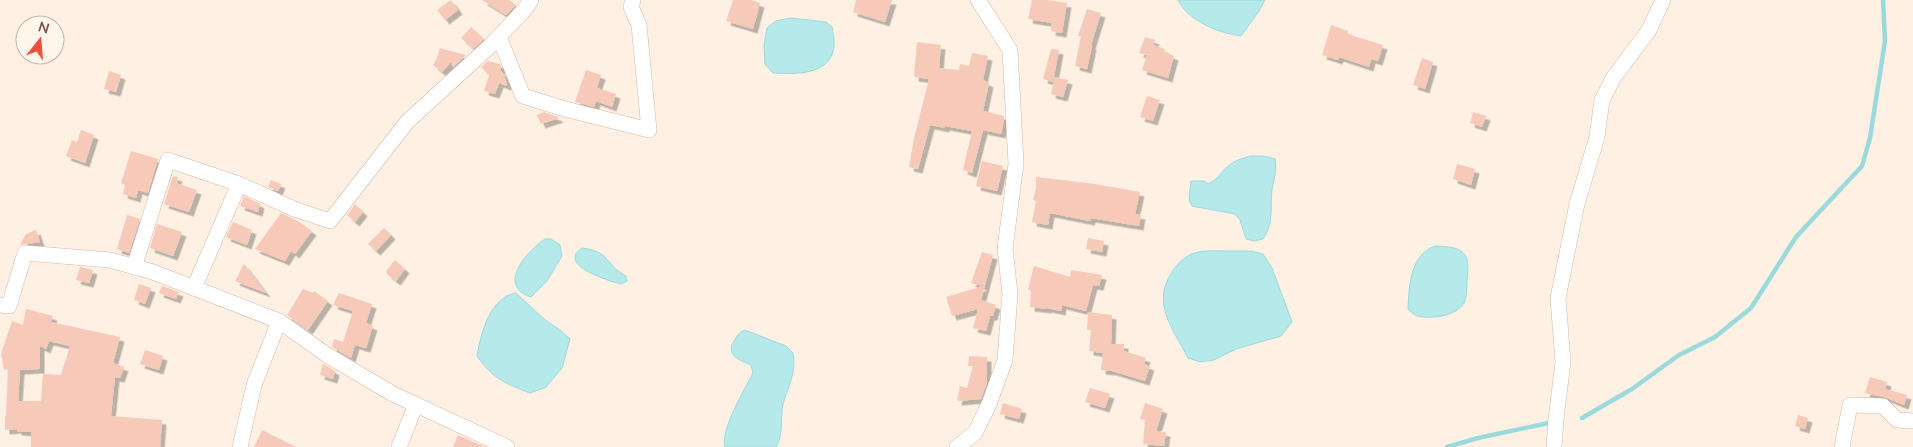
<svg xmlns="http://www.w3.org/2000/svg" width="1913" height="447" font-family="Lato,sans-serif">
<defs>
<filter id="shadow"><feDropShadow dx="4.5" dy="4.5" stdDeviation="0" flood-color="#0004"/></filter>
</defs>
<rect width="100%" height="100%" fill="#fef0e3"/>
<!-- water -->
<g fill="#b6e9e9" stroke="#9bdadc">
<path d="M1178,0h87l-6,11 -18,25c-22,-3 -53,-15 -63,-36z"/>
<path d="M791,18l35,4 6,5c1,6 3,14 2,20 -4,29 -39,27 -61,26l-8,-9 -1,-19 3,-17 9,-7z"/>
<path d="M1250,156h14l11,3c2,15 -1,17 -3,31 -2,18 2,33 -9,49l-9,2 -8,-2 -6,-19 -5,-6 -43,-8 -3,-6 2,-19h13l4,3c12,-6 15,-16 26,-22 5,-3 11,-4 16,-6z"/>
<path d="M545,239h6l9,6 2,11 -15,25 -16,16c-35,-11 -4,-46 14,-58z"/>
<path d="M1435,246c28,1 36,5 32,34 0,7 0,17 -3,23 -8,14 -34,16 -47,13 -3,-1 -7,-5 -9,-7 1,-23 2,-54 27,-63z"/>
<path d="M582,248c28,3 23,17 44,28l1,5 -6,3c-12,-3 -43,-13 -46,-25l1,-6z"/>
<path d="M1227,251h24l12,3 9,14 20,54 -11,14 -45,13 -22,11 -14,2 -12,-4c-15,-29 -37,-55 -16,-86 5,-8 14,-17 23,-19 10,-3 22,-2 32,-2z"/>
<path d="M516,293l28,26 16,11 10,9 -8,29 -16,19 -16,6c-24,-9 -38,-15 -53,-37 4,-23 13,-59 39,-63z"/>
<path d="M745,330l41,16 7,7c4,19 -5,33 -10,51 -3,14 1,31 -7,43h-51c-5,-17 20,-58 28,-74l-2,-8c-11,-5 -26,-9 -17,-24 3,-5 5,-9 11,-11z"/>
</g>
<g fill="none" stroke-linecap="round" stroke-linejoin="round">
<!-- stream -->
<g stroke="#9bdadc" stroke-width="4.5">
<path d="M1582,418l50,-29 47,-34 36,-18 36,-29 45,-71 66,-71 8,-28 15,-97 -2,-41"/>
<path d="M1447,447l31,-9 75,-16"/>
</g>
</g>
<!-- building -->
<g fill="#f6c9b9" fill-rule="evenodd" filter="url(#shadow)">
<path d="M451,0l7,10 -13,10 -8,-10z"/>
<path d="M482,0h27l7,5 -10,10z"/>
<path d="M733,0h18l9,3 -7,26 -27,-8z"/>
<path d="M856,0h36l-7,22 -32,-10z"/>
<path d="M1032,0h15l20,3 -5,30 -11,-2 1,-8 -24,-4z"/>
<path d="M1087,9l14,4 -10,32 1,1 -5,23 -12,-3 6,-30h-3z"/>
<path d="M1331,25l17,6 -1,3 36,11 -5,16 -7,-2 -2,8 -30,-10 -1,3 -16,-5z"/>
<path d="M471,27l13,12 -11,10 -12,-11z"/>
<path d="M1145,37l10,3 -2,5 12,4 -1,3 10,4 -6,22 -26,-8 5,-15 -8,-2z"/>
<path d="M917,42l24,3 -2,23 20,2 1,-6 9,2 3,-13 16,3 -5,24 6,3 -6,28 21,5v4l-3,14 -18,-4 -11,43 -9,-3 9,-39 -27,-5v2l-15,-3 -12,44 -9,-2 5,-29 15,-59 -15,-2z"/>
<path d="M440,48l3,1 23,6 -13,12 -2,-5 -9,10 -9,-7 3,-5z"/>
<path d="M1051,49l8,1 -6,32 -10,-3z"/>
<path d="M1422,58l11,4 -8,27 -12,-4z"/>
<path d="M488,61l12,3 1,4 -1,3 3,2 4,10v3l-8,-3 -4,11 -11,-3 5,-16 -8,-8z"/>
<path d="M586,70l15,5 -4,13 19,6 -4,13 -16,-6 -2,6 -19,-5z"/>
<path d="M109,71l12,4 -5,17 -12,-3z"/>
<path d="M1055,77l13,3 -5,17 -12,-3z"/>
<path d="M1147,96l13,4 -7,21 -13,-4z"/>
<path d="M544,112l14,5 1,1 -18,6 -4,-9z"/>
<path d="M1473,112l13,4 -4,11 -12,-4z"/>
<path d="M81,130l13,5 -9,28 -19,-7 6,-16 5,2z"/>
<path d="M131,151l27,8 -10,34 -10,-3 -2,8 -13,-4 2,-9 -4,-2z"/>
<path d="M982,161l21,5 -6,25 -21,-5z"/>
<path d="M1457,164l18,5 -4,16 -18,-6z"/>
<path d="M173,176l5,1 -2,6 21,7 -8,22 -25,-8z"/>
<path d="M1036,177l59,7 45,8 -5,22 6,1 -2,11 -48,-8 -1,3 -40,-8 -2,12 -16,-3 4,-21 -3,-1 3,-12z"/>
<path d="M271,180l10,4 -3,7 -10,-4z"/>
<path d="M244,196l16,8 -2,8 -18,-6z"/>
<path d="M355,204l8,8 -8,10 -8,-7z"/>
<path d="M281,213l15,7 16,11 -17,23 -4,-3 -6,10 -30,-12z"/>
<path d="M127,215l13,4 -11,34 -12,-4z"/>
<path d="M233,222l19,8 -5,15 -21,-8z"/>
<path d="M157,224l25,8 -9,24 -23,-8z"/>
<path d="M384,228l7,7 -15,16 -8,-7z"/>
<path d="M36,230l4,12 -20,3 6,-11z"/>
<path d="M1088,238l16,3 -2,11 -16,-3z"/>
<path d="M982,252l11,3 -12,45 15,5 -3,11h-3l-4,15 -13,-3 5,-19 -26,7 -6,-19 37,-11 -12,-3z"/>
<path d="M395,260l10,9 -9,12 -9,-7v-4z"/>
<path d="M244,264l22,29 -31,-12z"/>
<path d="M1034,266l36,11 1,-7 31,5 -3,11 -6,-1 -7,26 -24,-6 -1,6 -14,-3v1l-17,-2 1,-16 -3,-2z"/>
<path d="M80,267l13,3 -4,13 -13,-3z"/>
<path d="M139,284l12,4 -6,16 -11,-4z"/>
<path d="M162,286l17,6 -3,7 -17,-6z"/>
<path d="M303,289l10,4 1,-2 14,10 -20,29 -21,-15z"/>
<path d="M339,293l33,11 -6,19 7,3 -7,22 -11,-3 -4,13 -19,-11 2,-8 9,3 10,-31 -20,-6z"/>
<path d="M26,309l27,7 -2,6 69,15 -7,26 11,4 -4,11 -5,-1 -4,39 51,4 -2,27h-129v-15l-14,-1v-2l-12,1v-14l1,-1 2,-46 -4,1 -3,-16 11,-33 11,4zM49,341l21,5 -9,29 -18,-1 -2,27h-23l2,-31 20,-1v-23l6,3z"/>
<path d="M1088,312l24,3 -1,29h13v7l22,7 -2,6 6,2 -5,15 -33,-10 -11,-1 2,-17 -14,-2 2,-21h-4z"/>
<path d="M145,350l18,6 -4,14 -19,-6z"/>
<path d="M969,356l18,1v25l-6,17 -24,2 3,-15 7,2 6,-22h-5z"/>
<path d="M323,364l12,7 -2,8 -13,-4z"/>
<path d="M1870,377l17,5 -2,7 22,6 -3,10 -20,-8 -19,-4z"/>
<path d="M1090,388l20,6 -5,14 -20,-6z"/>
<path d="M1003,403l19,6 -3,10 -19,-5z"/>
<path d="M1145,403l18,6 -7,22 10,1 -2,14 -21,-2 2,-24 -5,-1z"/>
<path d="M1798,415l10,3 -3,11 -10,-3z"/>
<path d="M262,430l34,17h-42z"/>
<path d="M458,435l27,12h-32z"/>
</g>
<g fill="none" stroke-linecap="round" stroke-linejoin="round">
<!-- street casing -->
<g stroke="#d2b8ab" stroke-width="16">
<g id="street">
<path d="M499,37l24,59 42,13 84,21 -10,-105 -8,-18 2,-7"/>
<path d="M134,267l34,-107 71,24"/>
<path d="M0,305l9,1 16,-53 85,7 43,12 41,16"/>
<path d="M240,447l14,-62 25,-64"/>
<path d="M399,447l17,-43"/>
<path d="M507,447l-114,-53 -66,-39 -48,-34 -85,-33 45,-104 55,25 36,12 77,-99 84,-77 34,-36 6,-9"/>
<path d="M957,447l18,-14 14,-29 16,-44 5,-66 -5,-46 11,-84 -6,-114 -32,-50"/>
<path d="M1554,447l2,-28 7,-57 -5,-64 19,-94 20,-67 5,-37 12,-23 35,-47 14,-30"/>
<path d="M1842,447l8,-42 33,1 14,14 16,1"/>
</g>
</g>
<!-- street -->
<use href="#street" stroke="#fff" stroke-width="15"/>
</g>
<!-- north arrow -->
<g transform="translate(40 40) rotate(17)"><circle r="24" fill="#fff5eb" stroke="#c9b4a9"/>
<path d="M0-4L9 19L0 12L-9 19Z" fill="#f24f3f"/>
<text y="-8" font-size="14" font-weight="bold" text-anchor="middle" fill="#785247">N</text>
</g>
</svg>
